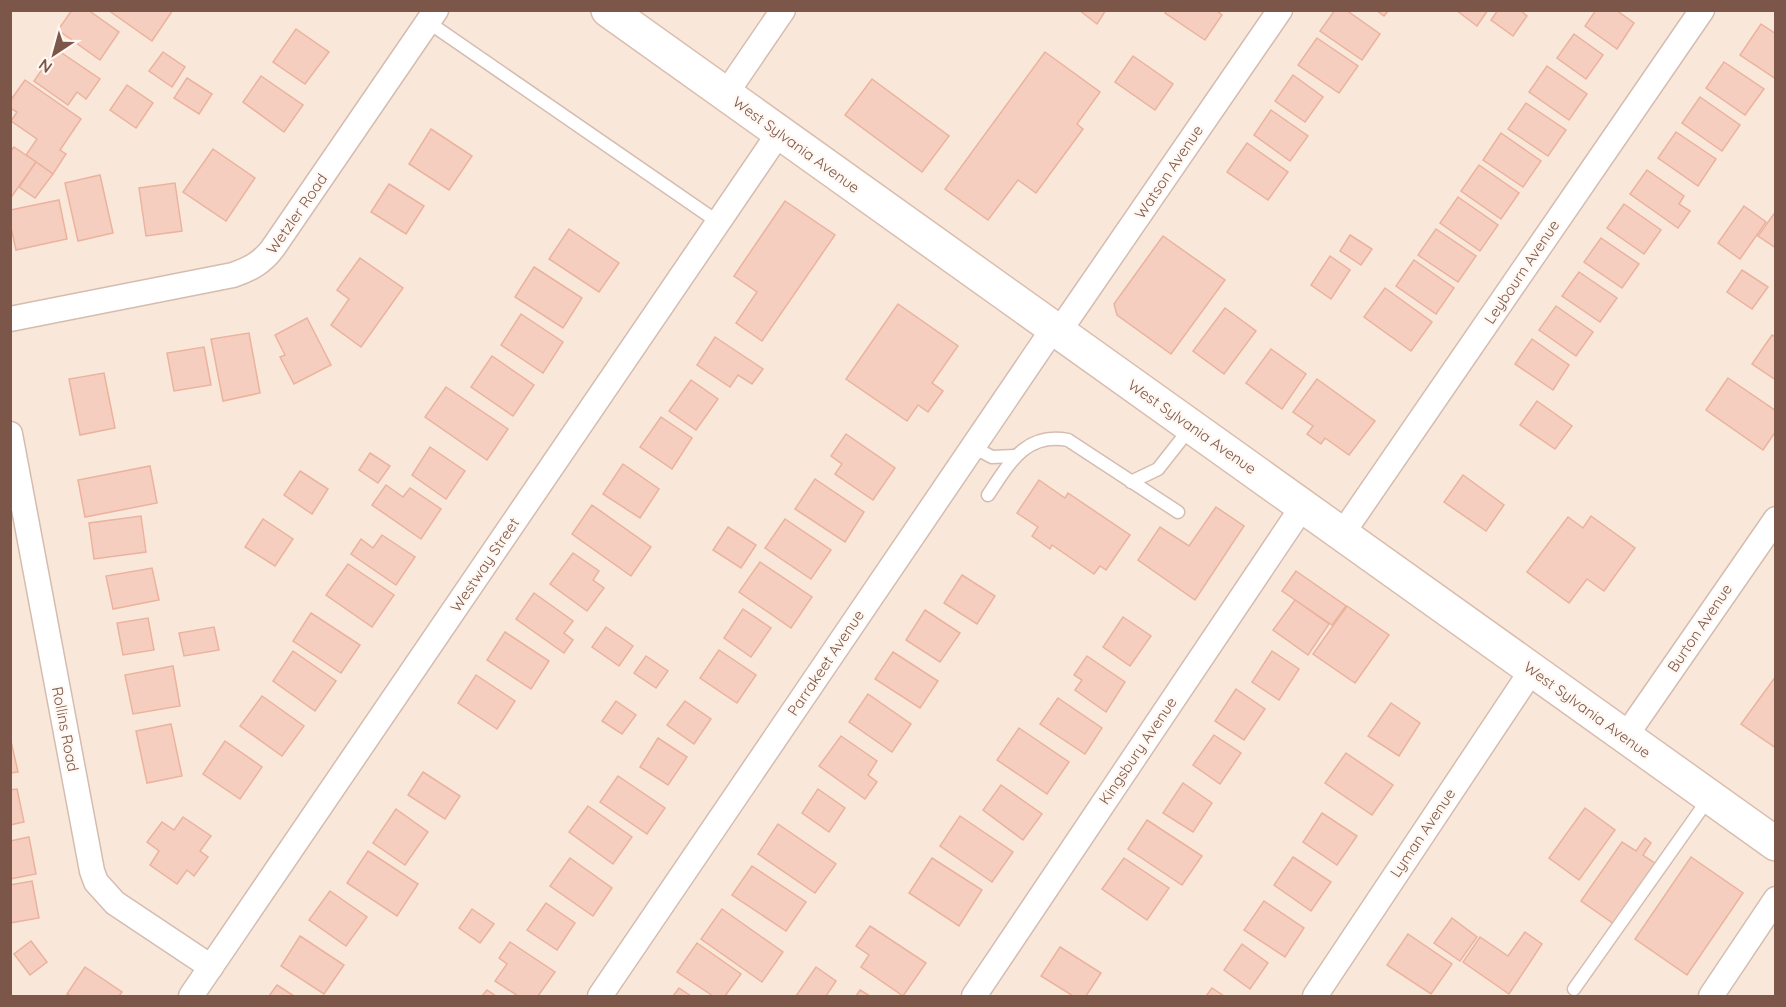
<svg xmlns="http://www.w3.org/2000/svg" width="1786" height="1007" font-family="Quicksand,sans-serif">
<rect width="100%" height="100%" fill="#fef4ea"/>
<!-- residential -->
<rect fill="#f9e8da" x="11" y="11" width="1764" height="985"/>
<!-- building -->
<g fill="#f6cebf" stroke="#ebb29d" stroke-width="1.5">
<path d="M72,10h16l31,22 -19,28 -42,-30z"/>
<path d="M108,10h65l-21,31z"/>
<path d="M1079,10h27l-9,14z"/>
<path d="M1167,10h49l6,5 -17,25 -40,-27z"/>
<path d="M1335,10h11l34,24 -18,26 -42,-29z"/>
<path d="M1376,10h13l-5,6z"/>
<path d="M1456,10h32l-11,16z"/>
<path d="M1498,10h22l7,6 -14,20 -22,-16z"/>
<path d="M1596,10h20l18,13 -17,26 -32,-23z"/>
<path d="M1761,24l15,10v45l-36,-24z"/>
<path d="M296,29l33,23 -24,32 -32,-22z"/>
<path d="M1574,34l29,21 -17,24 -29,-21z"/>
<path d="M1317,38l41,28 -19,27 -41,-28z"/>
<path d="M56,49l44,30 -14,20 -9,-7 -9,13 -34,-24z"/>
<path d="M163,52l22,15 -13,20 -23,-16z"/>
<path d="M1045,52l55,40 -23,32 6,5 -47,64 -18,-13 -30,40 -43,-31z"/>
<path d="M1133,56l40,28 -18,26 -40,-28z"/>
<path d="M1724,62l40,27 -19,26 -39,-27z"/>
<path d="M1547,66l40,28 -18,26 -40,-28z"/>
<path d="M1293,75l30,22 -18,25 -30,-21z"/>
<path d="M261,76l42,29 -19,27 -41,-30z"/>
<path d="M187,78l25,16 -13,20 -25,-16z"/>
<path d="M872,79l77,57 -27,36 -77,-57z"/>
<path d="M25,80l56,39 -21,31 6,4 -13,20 -27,-19 11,-16 -26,-18 6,-9 -7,-4v-7z"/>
<path d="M127,85l26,18 -17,25 -26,-18z"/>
<path d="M1700,97l40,28 -18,26 -40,-28z"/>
<path d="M1526,103l40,27 -18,26 -40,-27z"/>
<path d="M1271,110l37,26 -18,25 -36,-26z"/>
<path d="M431,129l41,27 -23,34 -40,-26z"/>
<path d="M1676,132l40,27 -18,27 -40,-28z"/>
<path d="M1501,133l40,28 -18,26 -40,-27z"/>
<path d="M1247,143l41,29 -20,28 -41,-28z"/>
<path d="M14,147l22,15 -26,37v-47z"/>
<path d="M213,149l42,29 -29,43 -43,-29z"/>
<path d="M36,162l17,12 -18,24 -16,-11z"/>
<path d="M1479,165l40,28 -18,26 -40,-28z"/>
<path d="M1647,170l37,26 -5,8 11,7 -12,17 -48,-34z"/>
<path d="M100,175l13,58 -35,8 -13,-58z"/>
<path d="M175,183l7,48 -36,5 -7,-48z"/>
<path d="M389,184l35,22 -18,28 -35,-22z"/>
<path d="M1458,197l40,28 -18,26 -40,-28z"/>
<path d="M59,200l8,39 -51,11 -6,-27v-13z"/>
<path d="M785,201l50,34 -73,106 -26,-18 21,-31 -23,-16z"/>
<path d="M1624,204l37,26 -17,24 -37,-26z"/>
<path d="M1744,206l22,16 -26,37 -22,-16z"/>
<path d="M1776,211v37l-18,-12z"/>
<path d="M569,229l50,34 -20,29 -50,-33z"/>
<path d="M1436,229l40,27 -18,26 -40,-27z"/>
<path d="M1350,235l22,14 -11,16 -21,-14z"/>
<path d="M1163,236l62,44 -54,74 -54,-39 -3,-11z"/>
<path d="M1601,238l38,26 -17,24 -38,-26z"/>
<path d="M1330,256l20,14 -19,29 -20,-14z"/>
<path d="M360,258l43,30 -42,59 -30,-22 18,-26 -12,-9z"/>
<path d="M1414,260l40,28 -18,26 -40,-28z"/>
<path d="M534,267l48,31 -19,30 -48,-31z"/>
<path d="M1742,270l26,17 -16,22 -25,-17z"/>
<path d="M1579,272l38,26 -17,24 -38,-26z"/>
<path d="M1385,288l47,34 -21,29 -47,-34z"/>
<path d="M898,304l60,42 -26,37 11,8 -15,21 -10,-7 -11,16 -61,-42z"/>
<path d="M1556,306l37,26 -17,24 -37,-26z"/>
<path d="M1225,308l31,23 -32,43 -31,-23z"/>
<path d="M521,314l42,28 -20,31 -42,-28z"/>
<path d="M307,318l24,47 -37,19 -14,-27 5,-2 -10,-20z"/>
<path d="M249,333l11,60 -37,8 -12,-62z"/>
<path d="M1772,335l4,2v43l-24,-16z"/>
<path d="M715,337l48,32 -11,15 -14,-9 -8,12 -33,-22z"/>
<path d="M1532,339l37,26 -16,25 -38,-26z"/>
<path d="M204,347l7,38 -37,6 -7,-38z"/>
<path d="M1271,349l35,25 -24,35 -36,-26z"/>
<path d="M492,356l42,29 -21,31 -42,-29z"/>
<path d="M104,373l11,55 -35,7 -11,-56z"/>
<path d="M1728,378l48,33v20l-13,19 -57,-40z"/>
<path d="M1317,379l58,42 -26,34 -24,-17 -4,6 -14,-10 6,-8 -20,-14z"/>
<path d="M691,380l27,19 -22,31 -27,-19z"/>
<path d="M446,387l62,42 -21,31 -62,-43z"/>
<path d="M1537,401l35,25 -17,23 -35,-24z"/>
<path d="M661,417l31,21 -20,31 -32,-22z"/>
<path d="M846,434l49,34 -22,32 -38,-26 7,-10 -11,-8z"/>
<path d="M430,447l35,24 -19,28 -34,-24z"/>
<path d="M370,453l20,13 -12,17 -19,-13z"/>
<path d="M623,464l36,25 -19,29 -37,-24z"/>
<path d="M150,466l7,37 -72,14 -7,-37z"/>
<path d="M300,471l28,18 -16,25 -28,-19z"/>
<path d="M1463,475l41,30 -18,26 -42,-29z"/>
<path d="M815,479l49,33 -19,30 -50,-33z"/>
<path d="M1039,480l26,18 3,-5 62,42 -24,35 -6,-4 -6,8 -42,-29 -2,4 -18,-13 6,-9 -21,-14z"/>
<path d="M386,485l17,12 7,-9 31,21 -20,30 -49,-34z"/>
<path d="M592,505l59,42 -20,29 -59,-42z"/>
<path d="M1216,507l28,19 -49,74 -57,-40 22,-33 29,19z"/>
<path d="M141,516l5,36 -52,7 -5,-36z"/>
<path d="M1591,516l44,32 -31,43 -17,-12 -18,24 -42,-31 41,-55 15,11z"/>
<path d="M263,519l30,20 -18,27 -30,-19z"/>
<path d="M785,519l46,31 -20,29 -46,-31z"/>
<path d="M728,527l28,18 -15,23 -28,-18z"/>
<path d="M382,535l33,22 -19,28 -45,-31 10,-15 12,9z"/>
<path d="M573,553l26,18 -6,9 11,8 -17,23 -37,-27z"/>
<path d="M760,562l52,35 -21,31 -52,-36z"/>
<path d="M348,564l46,31 -22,32 -46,-32z"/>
<path d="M152,568l7,32 -46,9 -7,-33z"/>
<path d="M1296,571l50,35 -14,19 -50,-34z"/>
<path d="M962,575l33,21 -18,28 -33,-21z"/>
<path d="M534,593l39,28 -9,12 9,7 -9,13 -48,-34z"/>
<path d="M1295,600l34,24 -21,31 -35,-25z"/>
<path d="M1347,606l42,29 -34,48 -42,-29z"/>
<path d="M743,609l28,19 -20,29 -27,-19z"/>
<path d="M925,610l35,23 -20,29 -34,-22z"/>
<path d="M311,613l49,32 -19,28 -48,-32z"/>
<path d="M1123,617l28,19 -21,30 -27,-19z"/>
<path d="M148,618l6,32 -31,5 -6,-32z"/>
<path d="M214,627l5,23 -35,6 -5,-23z"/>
<path d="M606,627l27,19 -14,20 -27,-19z"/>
<path d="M505,632l44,29 -18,28 -44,-29z"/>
<path d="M719,650l37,25 -19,28 -37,-25z"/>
<path d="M293,651l43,30 -21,30 -42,-30z"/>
<path d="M1272,651l27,18 -20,31 -27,-18z"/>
<path d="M893,652l45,29 -18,27 -45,-29z"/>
<path d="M646,656l22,15 -12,17 -22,-15z"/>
<path d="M1087,656l38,26 -19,30 -31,-22 7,-10 -8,-5z"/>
<path d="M173,666l7,40 -47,8 -8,-39z"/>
<path d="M476,675l39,26 -18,28 -39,-26z"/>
<path d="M1776,676v72l-35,-24z"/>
<path d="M1236,689l29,20 -21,31 -29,-19z"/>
<path d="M868,694l43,30 -19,28 -43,-30z"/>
<path d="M262,696l42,30 -22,30 -42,-30z"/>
<path d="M1058,698l44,30 -17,26 -45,-30z"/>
<path d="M616,701l20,14 -14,19 -20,-13z"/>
<path d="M685,701l26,18 -17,25 -27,-19z"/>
<path d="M1391,703l29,20 -21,33 -31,-20z"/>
<path d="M171,724l11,52 -35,7 -11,-52z"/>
<path d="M1019,728l50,34 -22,32 -50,-34z"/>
<path d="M1214,735l27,18 -21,31 -27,-19z"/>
<path d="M841,736l36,25 -9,14 9,7 -12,17 -46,-33z"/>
<path d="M10,737l8,35 -8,1z"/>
<path d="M658,738l29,19 -19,28 -28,-18z"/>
<path d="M225,741l37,26 -22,32 -37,-25z"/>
<path d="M1346,753l47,32 -21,30 -47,-32z"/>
<path d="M423,772l37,24 -15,23 -37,-24z"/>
<path d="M618,776l47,32 -18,26 -47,-32z"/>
<path d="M1183,783l29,20 -19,29 -30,-19z"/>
<path d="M1001,785l41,29 -19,26 -40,-30z"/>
<path d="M17,789l7,33 -14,3v-35z"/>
<path d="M818,789l27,19 -16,24 -27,-19z"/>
<path d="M588,806l44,31 -19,27 -44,-32z"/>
<path d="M1585,808l30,22 -36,50 -30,-22z"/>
<path d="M396,809l32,23 -23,33 -32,-22z"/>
<path d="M1322,813l35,23 -20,29 -34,-23z"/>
<path d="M960,816l53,36 -21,30 -52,-36z"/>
<path d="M183,817l28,19 -11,15 8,6 -14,19 -7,-6 -10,14 -27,-19 9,-14 -12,-9 15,-20 12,8z"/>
<path d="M1147,820l55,36 -20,29 -54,-36z"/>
<path d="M778,824l58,40 -21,29 -57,-39z"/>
<path d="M29,837l7,37 -26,5v-38z"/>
<path d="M1645,838l6,5 -8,12 13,9 -42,60 -33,-23 41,-59 14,9z"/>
<path d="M368,851l50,33 -21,32 -50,-33z"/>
<path d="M1293,857l38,25 -20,29 -37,-26z"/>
<path d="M1691,857l52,36 -56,82 -52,-36z"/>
<path d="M570,858l42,30 -19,28 -43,-30z"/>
<path d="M932,858l50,32 -23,36 -50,-33z"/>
<path d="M1124,858l45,30 -22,32 -45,-31z"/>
<path d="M752,866l54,36 -20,29 -54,-36z"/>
<path d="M32,881l7,37 -29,5v-38z"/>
<path d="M330,891l37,26 -21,29 -37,-26z"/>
<path d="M1264,901l40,27 -19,29 -41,-27z"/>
<path d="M546,903l29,20 -18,27 -30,-20z"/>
<path d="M472,909l22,15 -14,19 -21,-15z"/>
<path d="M722,909l61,43 -21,30 -61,-43z"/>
<path d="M1452,918l25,19 -17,24 -26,-18z"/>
<path d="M870,926l56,37 -23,33 -42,-29 8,-12 -13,-9z"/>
<path d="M1525,932l17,12 -33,50 -46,-32 17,-25 28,19z"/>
<path d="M1408,934l44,30 -21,30 -44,-29z"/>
<path d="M300,936l44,29 -20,29 -43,-28z"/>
<path d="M31,941l16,21 -17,13 -16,-21z"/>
<path d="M510,942l45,30 -17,24h-20l-23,-15 12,-17 -8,-6z"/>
<path d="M697,943l44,31 -16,22h-12l-36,-24z"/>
<path d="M1242,944l26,19 -18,26 -26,-19z"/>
<path d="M1060,947l41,26 -15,23h-13l-32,-20z"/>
<path d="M85,967l37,25 -3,4h-48l-4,-2z"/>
<path d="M816,967l20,14 -10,15h-30z"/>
<path d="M277,985l17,11h-25z"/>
<path d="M679,988l12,8h-18z"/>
<path d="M1212,988l12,8h-18z"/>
<path d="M487,990l9,6h-14z"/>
<path d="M860,990l10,6h-14z"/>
</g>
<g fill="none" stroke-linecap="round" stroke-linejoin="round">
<!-- lane casing -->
<g stroke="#d5bcb0" stroke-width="15">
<g id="lane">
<path d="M428,22l290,200"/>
<path d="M973,447l19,10 22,-1"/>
<path d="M1131,482l27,-13 33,-42"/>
<path d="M988,495c21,-31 37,-63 80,-55l110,72"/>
<path d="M1574,989l135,-191"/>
</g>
</g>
<!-- street casing -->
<g stroke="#d5bcb0" stroke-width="27">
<g id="street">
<path d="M725,95l58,-85"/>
<path d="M10,319l223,-44c17,-6 29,-12 40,-27l163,-238"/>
<path d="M1058,333l222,-323"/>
<path d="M10,434l82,437 4,11 19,21 96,64"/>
<path d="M1342,534l360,-524"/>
<path d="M1625,737l151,-218"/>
<path d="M191,996l588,-863"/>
<path d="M600,996l453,-667"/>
<path d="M974,996l329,-490"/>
<path d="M1315,996l217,-326"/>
<path d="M1711,996l65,-97"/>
</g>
</g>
<!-- secondary casing -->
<g stroke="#dabdaf" stroke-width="36">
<path id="secondary" d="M608,10l1168,834"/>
</g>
<!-- lane -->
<use href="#lane" stroke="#fff" stroke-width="12"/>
<!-- street -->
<use href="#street" stroke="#fff" stroke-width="24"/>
<!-- secondary -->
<use href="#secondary" stroke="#fff" stroke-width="33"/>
</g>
<g text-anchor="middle" stroke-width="4.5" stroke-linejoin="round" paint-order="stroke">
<!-- street labels -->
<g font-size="15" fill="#7c5649" stroke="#fff8f2">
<text transform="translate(796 145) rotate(36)" y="5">West Sylvania Avenue</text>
<text transform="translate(1169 172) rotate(-56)" y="5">Watson Avenue</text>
<text transform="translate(297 214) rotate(-55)" y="5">Wetzler Road</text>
<text transform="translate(1522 272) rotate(-56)" y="5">Leybourn Avenue</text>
<text transform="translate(1192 427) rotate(35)" y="5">West Sylvania Avenue</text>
<text transform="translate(485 565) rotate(-56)" y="5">Westway Street</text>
<text transform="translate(1700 628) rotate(-56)" y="5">Burton Avenue</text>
<text transform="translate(826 663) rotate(-56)" y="5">Parrakeet Avenue</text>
<text transform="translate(1587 710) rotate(36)" y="5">West Sylvania Avenue</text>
<text transform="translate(65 729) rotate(79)" y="5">Rollins Road</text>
<text transform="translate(1138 751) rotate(-56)" y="5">Kingsbury Avenue</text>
<text transform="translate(1423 833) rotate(-56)" y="5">Lyman Avenue</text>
</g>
</g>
<!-- border -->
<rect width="1786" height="1007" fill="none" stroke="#7c5649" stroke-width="24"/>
<!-- north arrow -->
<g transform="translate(54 54) rotate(216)" stroke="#fff8f2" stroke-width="4.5" paint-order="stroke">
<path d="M0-4.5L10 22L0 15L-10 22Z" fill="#7c5649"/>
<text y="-9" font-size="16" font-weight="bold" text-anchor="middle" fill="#7c5649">N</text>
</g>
</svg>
